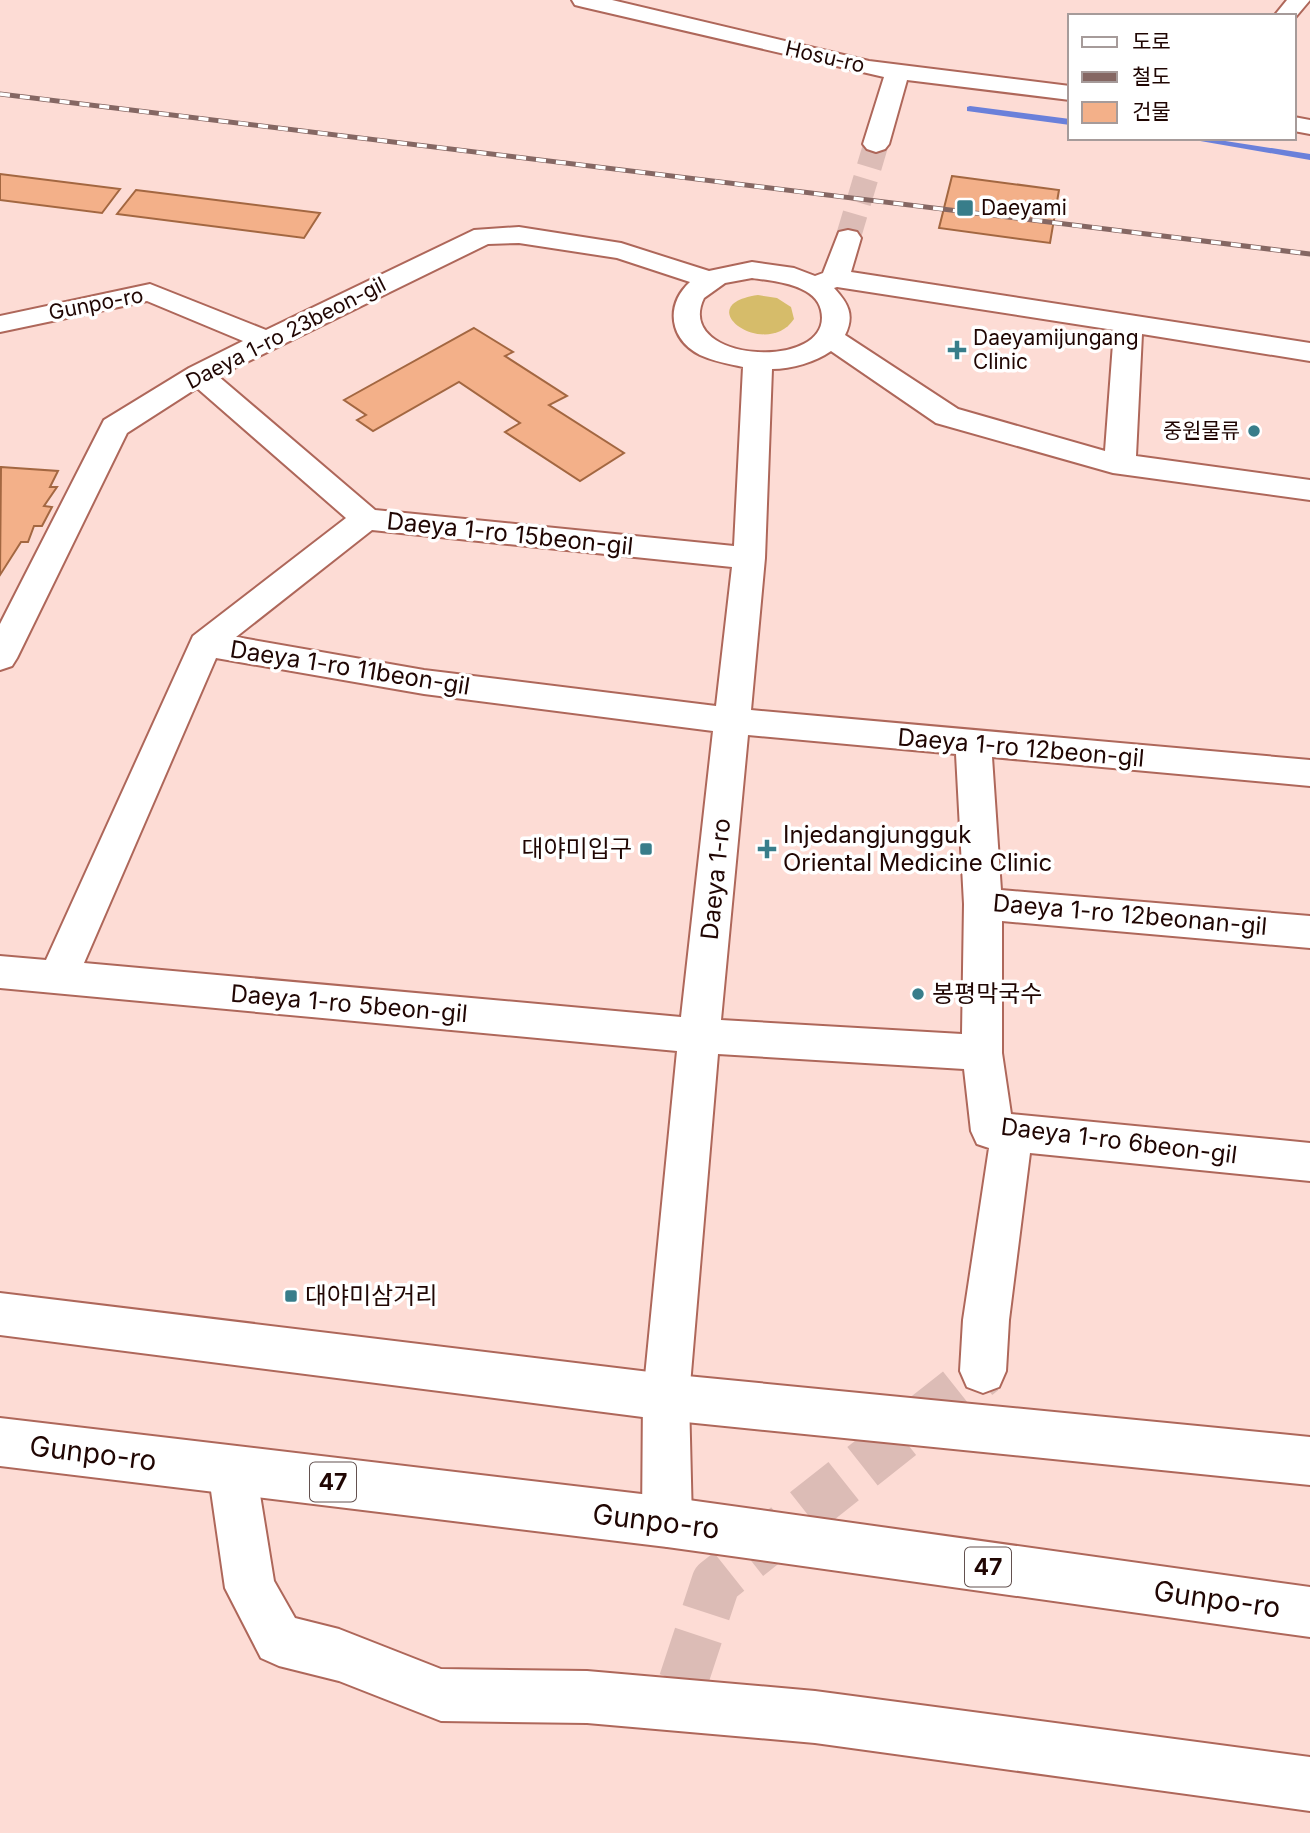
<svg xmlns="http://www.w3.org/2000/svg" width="1310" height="1833" font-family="Inter,'Noto Sans KR',sans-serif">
<rect width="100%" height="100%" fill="#fddcd5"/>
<!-- green -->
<path fill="#d6bc6a" d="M758,295l19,3 14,9 3,12c-28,42 -107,-14 -36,-24z"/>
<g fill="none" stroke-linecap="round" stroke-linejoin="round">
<!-- stream -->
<g fill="#6a80da" fill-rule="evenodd">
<path d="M970,106l100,13v6l-103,-14v-4z"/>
<path d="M1183,138h23l104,16v6z"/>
</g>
</g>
<!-- building -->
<g fill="#f3b089" stroke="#a36741" stroke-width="2">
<path d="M0,174l120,15 -18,24 -102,-13z"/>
<path d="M952,176l107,14 -9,53 -111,-15z"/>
<path d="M136,190l184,23 -16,25 -187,-24z"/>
<path d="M474,328l39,24 -8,4 62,40 -18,9 75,48 -44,28 -75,-49 15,-9 -61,-41 -86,49 -16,-11 9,-5 -22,-15z"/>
<path d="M1,467l57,4 -8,16h7l-13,19 8,1 -10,19h-8l-6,16h-7l-21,33z"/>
</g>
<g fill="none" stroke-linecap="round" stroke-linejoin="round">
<!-- minor-tunnel-far1 -->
<path stroke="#dcbcb6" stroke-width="25" stroke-dasharray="25 12" stroke-linecap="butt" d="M848,238l28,-94"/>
<!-- minor-tunnel -->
<path stroke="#dcbcb6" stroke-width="49" stroke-dasharray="49 24" stroke-linecap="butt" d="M683,1682l33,-100 267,-211"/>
<!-- minor casing -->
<g stroke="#ae675a" stroke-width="4">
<g id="minor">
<path d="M572,0h40l257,61 201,25v14l-163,-20 -18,64 -4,5 -9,3 -9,-3 -4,-5 21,-67 -301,-70 -8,-2z"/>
<path d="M1287,0h23l-16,19v-3h-20z"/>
<path d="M1294,117l16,3v14l-16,-3z"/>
<path d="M519,227l102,16 88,28 43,-9 42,6 21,8 8,-3 16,-41 9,-2 9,2 4,6 -10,34 459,71v18l-168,-27 -6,122 174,24v20l-197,-27 -177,-50 -105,-72c-16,11 -39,18 -59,18l-7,189 -14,152 559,50v26l-318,-29 9,133 309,26v32l-308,-27v132l9,61 299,29v38l-280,-28 -21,167 -3,51 -7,16 -16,6 -16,-6 -7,-16 3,-51 26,-172 -12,-4 -6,-13 -7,-62 -246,-15 -29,343 3,125 -8,17 -17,8 -17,-8 -8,-17 1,-125 34,-346 -677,-63v-32l46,4 147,-324 153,-118 -149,-130 -70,45 -110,225 -5,8 -12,4v-46l104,-204 85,-52 54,-27 -96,-40 -147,31v-16l150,-32 116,46 208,-100zM519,243l98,15 73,24c-25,23 -21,57 10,73 13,6 29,9 43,12l-9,179 -359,-36 -157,-134 270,-132zM752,278c21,3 63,6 69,32 15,62 -149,54 -117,-12l21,-15zM837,287l277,43 -9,121 -147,-42 -113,-74c10,-20 3,-32 -11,-47zM372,530l360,37 -16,139 -292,-36 -188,-33zM216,658l208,36 289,37 -32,286 -597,-54zM748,735l208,19 8,150 -2,130 -241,-14z"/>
<path d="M232,1446l17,7 7,17 18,111 21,37 44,11 102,40 146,2 228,20 495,66v54l-495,-68 -228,-20 -146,-2 -102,-40 -60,-15 -18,-8 -36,-70 -17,-118 7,-17z"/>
</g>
</g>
<!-- major casing -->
<g stroke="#ae675a" stroke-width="4">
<g id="major">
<path d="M0,1293l666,81 644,63v48l-644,-65 -666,-85z"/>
<path d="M0,1418l667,79 643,90v50l-643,-90 -667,-81z"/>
</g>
</g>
<!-- minor -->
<use href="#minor" fill="#fff" fill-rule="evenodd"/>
<!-- major -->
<use href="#major" fill="#fff" fill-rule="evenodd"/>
<!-- rail casing -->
<g stroke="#856763" stroke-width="5">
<path id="rail" d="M0,94l1310,160"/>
</g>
<!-- rail -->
<use href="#rail" stroke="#fff" stroke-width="3.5" stroke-dasharray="10" stroke-linecap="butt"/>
</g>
<!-- markers -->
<g fill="#387d8a" stroke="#fff" stroke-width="2.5">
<rect x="956" y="199" width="18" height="18" rx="3.5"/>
<path d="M953.5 339.5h7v7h7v7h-7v7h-7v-7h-7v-7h7z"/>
<circle cx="1254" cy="431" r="7"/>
<rect x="639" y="842" width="14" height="14" rx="3.5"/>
<path d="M763.5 838.5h7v7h7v7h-7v7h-7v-7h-7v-7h7z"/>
<circle cx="918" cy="994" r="7"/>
<rect x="284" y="1289" width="14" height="14" rx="3.5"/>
</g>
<g text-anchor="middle" stroke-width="7" stroke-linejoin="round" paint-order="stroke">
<!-- far-street labels -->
<g font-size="21" fill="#200603" stroke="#fff">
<text transform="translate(825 57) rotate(13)" y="7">Hosu-ro</text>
<text transform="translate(96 304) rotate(-11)" y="7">Gunpo-ro</text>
<text transform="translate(286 333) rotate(-27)" y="7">Daeya 1-ro 23beon-gil</text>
</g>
<!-- far-poi labels -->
<g font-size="21" fill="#200603" stroke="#fff" text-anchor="start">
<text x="981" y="215">Daeyami</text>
<text x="973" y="345">Daeyamijungang<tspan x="973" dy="24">Clinic</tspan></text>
<text x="1240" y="438" text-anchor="end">중원물류</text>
</g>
<!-- shield labels -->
<g fill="#fff" stroke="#63514f" stroke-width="2">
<rect x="310" y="1462.5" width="46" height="39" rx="5"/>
<rect x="965" y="1547.5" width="46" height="39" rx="5"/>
</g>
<g font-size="23" font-weight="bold" fill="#200603">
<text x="333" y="1490">47</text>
<text x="988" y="1575">47</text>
</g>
<!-- street labels -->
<g font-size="24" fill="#200603" stroke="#fff">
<text transform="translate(510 534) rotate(6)" y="8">Daeya 1-ro 15beon-gil</text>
<text transform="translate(350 668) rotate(9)" y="8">Daeya 1-ro 11beon-gil</text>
<text transform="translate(1021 748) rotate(5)" y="8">Daeya 1-ro 12beon-gil</text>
<text transform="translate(716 879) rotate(-84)" y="8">Daeya 1-ro</text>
<text transform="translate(1130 915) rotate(5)" y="8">Daeya 1-ro 12beonan-gil</text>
<text transform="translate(349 1004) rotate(5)" y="8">Daeya 1-ro 5beon-gil</text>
<text transform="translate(1119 1141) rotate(7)" y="8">Daeya 1-ro 6beon-gil</text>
</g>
<!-- poi labels -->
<g font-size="24" fill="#200603" stroke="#fff" text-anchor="start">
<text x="783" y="843">Injedangjungguk<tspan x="783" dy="28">Oriental Medicine Clinic</tspan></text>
<text x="632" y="857" text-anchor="end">대야미입구</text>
<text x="932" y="1002">봉평막국수</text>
<text x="305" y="1304">대야미삼거리</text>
</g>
<!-- near-street labels -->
<g font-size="28" fill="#200603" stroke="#fff">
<text transform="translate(93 1453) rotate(7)" y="10">Gunpo-ro</text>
<text transform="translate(656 1521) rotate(7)" y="10">Gunpo-ro</text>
<text transform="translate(1217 1599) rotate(8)" y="10">Gunpo-ro</text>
</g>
</g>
<!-- legend -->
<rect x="1068" y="14" width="228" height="126" fill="#ffffff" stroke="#a69b9a" stroke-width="2"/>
<rect x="1082" y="37" width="35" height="10" fill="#ffffff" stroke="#a69b9a" stroke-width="2"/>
<text x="1132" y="49" font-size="21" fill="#200603">도로</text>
<rect x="1082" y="72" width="35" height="10" fill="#856763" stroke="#a69b9a" stroke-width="2"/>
<text x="1132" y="84" font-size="21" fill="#200603">철도</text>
<rect x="1082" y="102" width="35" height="21" fill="#f3b089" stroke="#a69b9a" stroke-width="2"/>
<text x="1132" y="119" font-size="21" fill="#200603">건물</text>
</svg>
